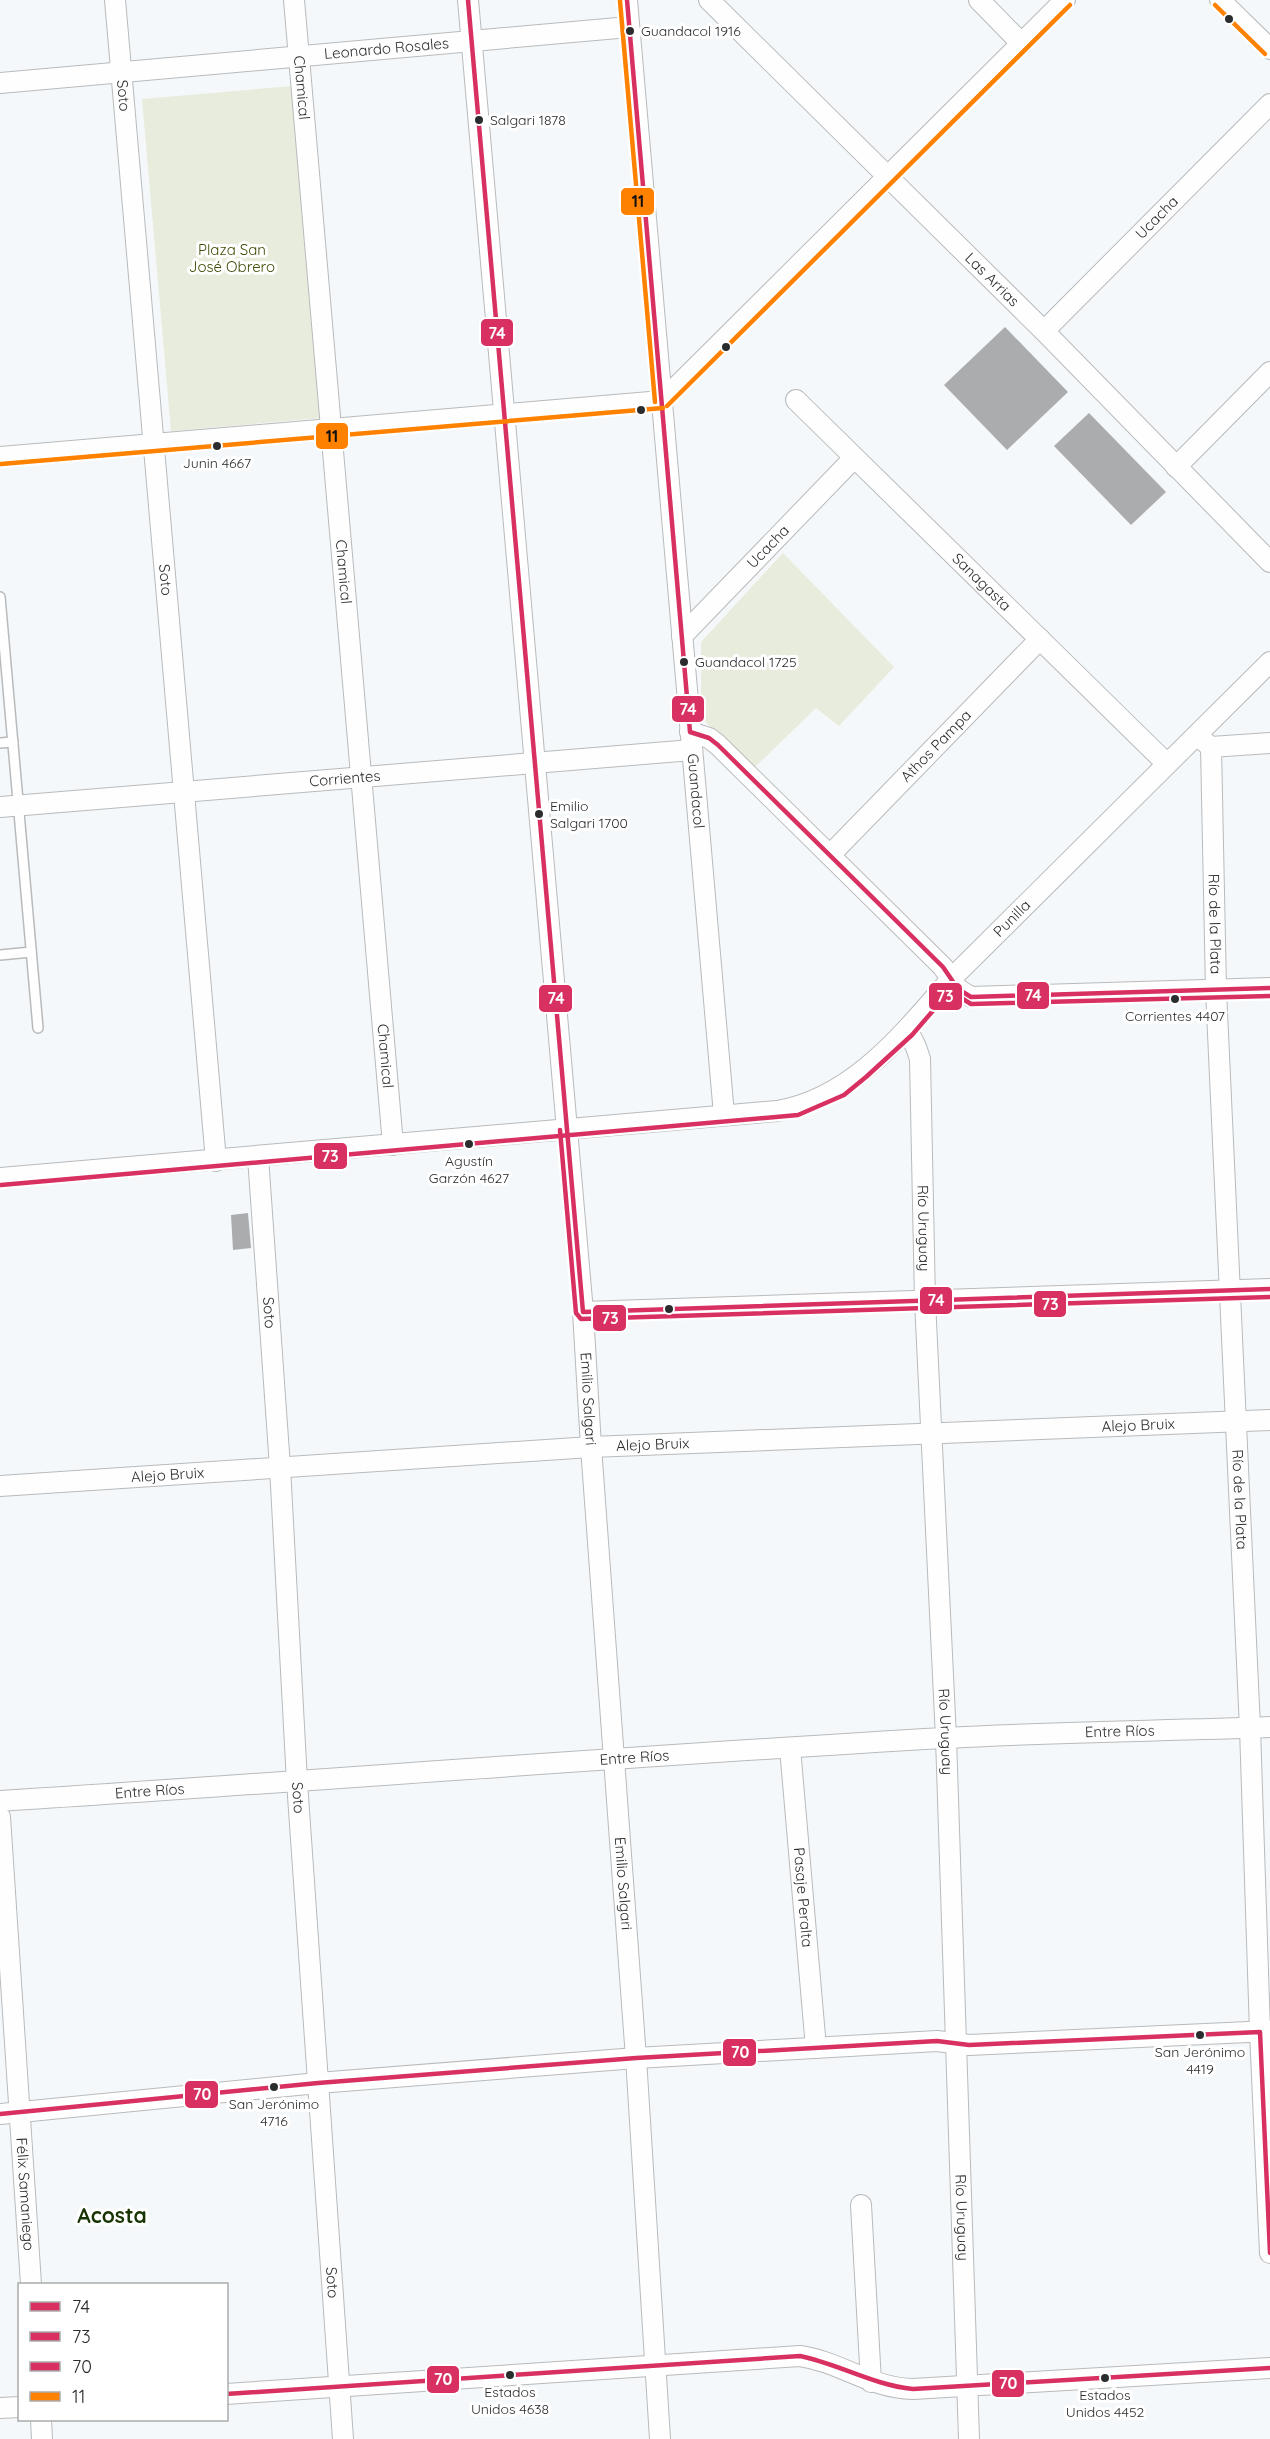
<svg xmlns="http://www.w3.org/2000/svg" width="1270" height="2439" font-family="Quicksand,sans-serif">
<rect width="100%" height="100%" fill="#f5f8fa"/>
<!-- green -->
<g fill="#e7ecdc">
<path d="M293,86l29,332 -151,13 -29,-332z"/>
<path d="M783,553l111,114 -55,59 -23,-18 -61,59 -54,-49v-76z"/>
</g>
<!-- building -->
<g fill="#aaacae">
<path d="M1005,327l63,65 -61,58 -63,-65z"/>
<path d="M1089,413l77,79 -35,33 -77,-79z"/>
<path d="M248,1213l3,35 -18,2 -2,-35z"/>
</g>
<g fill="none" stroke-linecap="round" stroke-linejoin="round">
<!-- service casing -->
<g stroke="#b8babc" stroke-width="12">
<g id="service">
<path d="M0,597l38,431"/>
<path d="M0,743l13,-1"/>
<path d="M0,955l31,-3"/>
</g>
</g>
<!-- minor casing -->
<g stroke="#b8babc" stroke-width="22">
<g id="minor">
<path id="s1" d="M115,0l101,1161"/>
<path id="s2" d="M294,0l99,1145"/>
<path id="s3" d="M468,0l115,1312 8,135 45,611 24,381"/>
<path id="s4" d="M627,0l97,1115"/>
<path id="s5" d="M709,0l335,331 226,231"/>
<path d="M979,0l43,44"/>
<path d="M1220,0l50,49"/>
<path id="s6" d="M0,83l629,-56"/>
<path id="s7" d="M1044,331l226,-227"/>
<path id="s8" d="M796,400l371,364"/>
<path d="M662,401l403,-401"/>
<path d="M0,457l662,-56"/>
<path d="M1176,467l94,-95"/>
<path id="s9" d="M682,636l172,-178"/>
<path d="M690,732l19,6 9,7 225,222 15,22 13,8 299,-9"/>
<path d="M1201,739l10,8 59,-4"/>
<path id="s10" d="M1211,747l5,243 34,738 10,304 10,221"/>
<path id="s11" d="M0,807l692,-57"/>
<path id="s12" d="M830,855l210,-216"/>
<path id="s13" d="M907,1029l9,18 4,12 5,242 21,437 23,701"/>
<path id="s14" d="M258,1157l22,310 17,315 46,657"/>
<path id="s15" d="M0,1178l777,-67c75,-12 127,-78 174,-132l319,-317"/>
<path d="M583,1312l687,-23"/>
<path id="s16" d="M0,1486l591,-39 679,-27"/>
<path id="s17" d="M790,1748l26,300"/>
<path id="s18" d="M0,1801c315,-20 629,-45 944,-63 109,-6 217,-7 326,-11"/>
<path id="s19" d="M0,1817l31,467"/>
<path d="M0,2114l318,-31 318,-25 301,-17 32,4 301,-14"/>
<path d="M861,2205l10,177"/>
<path d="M226,2394l574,-38c41,6 70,32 113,33l357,-21"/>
<path d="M0,2408l20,-1"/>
<path d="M41,2420l1,19"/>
</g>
</g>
<!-- service -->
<use href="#service" stroke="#fefefe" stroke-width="9"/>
<!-- minor -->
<use href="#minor" stroke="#fefefe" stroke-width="20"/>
<!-- bus-1 casing -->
<g stroke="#fff" stroke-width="9">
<g id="bus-1">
<path d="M468,0l115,1312 687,-23"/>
<path d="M627,0l63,732 19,6 9,7 225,222 15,22 13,8 299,-9"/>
</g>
</g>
<!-- bus-2 casing -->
<g stroke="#fff" stroke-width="9">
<g id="bus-2">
<path d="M560,1130l16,183 5,6 689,-22"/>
<path d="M1,1185l797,-70 46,-20 22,-18 46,-42 38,-44 21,13 299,-8"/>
</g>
</g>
<!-- bus-3 casing -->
<g stroke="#fff" stroke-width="9">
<g id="bus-3">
<path d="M0,2114l318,-31 318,-25 301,-17 32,4 291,-13 10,221"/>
<path d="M226,2394l574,-38c39,8 73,29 113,33l357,-21"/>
</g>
</g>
<!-- bus-4 casing -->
<g stroke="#fff" stroke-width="9">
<g id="bus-4">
<path d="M620,1l35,401"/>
<path d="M1215,5l50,49"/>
<path d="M667,406l403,-401"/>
<path d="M1,464l662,-56"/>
</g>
</g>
<!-- bus-1 -->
<use href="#bus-1" stroke="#d93062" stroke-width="4.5"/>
<!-- bus-2 -->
<use href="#bus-2" stroke="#d93062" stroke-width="4.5"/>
<!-- bus-3 -->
<use href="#bus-3" stroke="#d93062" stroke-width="4.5"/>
<!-- bus-4 -->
<use href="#bus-4" stroke="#ff8100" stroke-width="4.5"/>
</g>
<!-- markers -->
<g fill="#2b2c2e" stroke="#fff" stroke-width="2">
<circle cx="1229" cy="19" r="5"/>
<circle cx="630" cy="31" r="5"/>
<circle cx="479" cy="120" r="5"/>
<circle cx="726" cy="347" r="5"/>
<circle cx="641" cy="410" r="5"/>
<circle cx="217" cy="446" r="5"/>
<circle cx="684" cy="662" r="5"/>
<circle cx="539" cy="814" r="5"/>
<circle cx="1175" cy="999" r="5"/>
<circle cx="469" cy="1144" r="5"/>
<circle cx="669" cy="1309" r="5"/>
<circle cx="1200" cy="2035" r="5"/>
<circle cx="274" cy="2087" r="5"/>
<circle cx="510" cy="2375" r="5"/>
<circle cx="1105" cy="2378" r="5"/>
</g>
<g text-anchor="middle" stroke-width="6" stroke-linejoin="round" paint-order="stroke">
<!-- bus labels -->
<g font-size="14" fill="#2b2c2e" stroke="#fff">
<text x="641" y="36" text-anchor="start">Guandacol 1916</text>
<text x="490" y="125" text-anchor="start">Salgari 1878</text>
<text x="217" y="468">Junin 4667</text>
<text x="695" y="667" text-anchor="start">Guandacol 1725</text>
<text x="550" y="811" text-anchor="start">Emilio<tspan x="550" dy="17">Salgari 1700</tspan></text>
<text x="1175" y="1021">Corrientes 4407</text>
<text x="469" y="1166">Agustín<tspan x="469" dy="17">Garzón 4627</tspan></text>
<text x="1200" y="2057">San Jerónimo<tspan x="1200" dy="17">4419</tspan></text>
<text x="274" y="2109">San Jerónimo<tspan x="274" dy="17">4716</tspan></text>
<text x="510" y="2397">Estados<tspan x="510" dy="17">Unidos 4638</tspan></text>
<text x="1105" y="2400">Estados<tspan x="1105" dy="17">Unidos 4452</tspan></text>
</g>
<!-- street labels -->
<g font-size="15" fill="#2b2c2e" stroke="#fff">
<text dy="5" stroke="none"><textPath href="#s6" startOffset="388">Leonardo Rosales</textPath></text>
<text dy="5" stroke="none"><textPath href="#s2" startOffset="88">Chamical</textPath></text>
<text dy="5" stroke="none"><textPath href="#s1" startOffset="96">Soto</textPath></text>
<text dy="5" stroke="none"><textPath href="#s7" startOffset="160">Ucacha</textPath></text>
<text dy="5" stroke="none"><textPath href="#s5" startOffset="398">Las Arrias</textPath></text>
<text dy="5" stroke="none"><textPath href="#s9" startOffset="124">Ucacha</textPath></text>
<text dy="5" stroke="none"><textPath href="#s2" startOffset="574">Chamical</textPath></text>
<text dy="5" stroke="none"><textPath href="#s1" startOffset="582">Soto</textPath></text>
<text dy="5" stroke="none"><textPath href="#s8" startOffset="260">Sanagasta</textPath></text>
<text dy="5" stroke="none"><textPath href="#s12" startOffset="152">Athos Pampa</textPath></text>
<text dy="5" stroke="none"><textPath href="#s11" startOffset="346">Corrientes</textPath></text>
<text dy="5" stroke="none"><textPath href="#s4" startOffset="794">Guandacol</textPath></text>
<text dy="5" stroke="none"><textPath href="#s15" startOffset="1089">Punilla</textPath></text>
<text dy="5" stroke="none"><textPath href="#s10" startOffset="177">Río de la Plata</textPath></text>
<text dy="5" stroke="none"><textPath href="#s2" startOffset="1060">Chamical</textPath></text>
<text dy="5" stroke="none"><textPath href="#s13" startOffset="202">Río Uruguay</textPath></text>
<text dy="5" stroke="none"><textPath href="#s14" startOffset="156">Soto</textPath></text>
<text dy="5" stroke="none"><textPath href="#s3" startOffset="1404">Emilio Salgari</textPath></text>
<text dy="5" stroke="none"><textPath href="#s16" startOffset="1140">Alejo Bruix</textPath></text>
<text dy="5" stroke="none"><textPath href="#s16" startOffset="654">Alejo Bruix</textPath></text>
<text dy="5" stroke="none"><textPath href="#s16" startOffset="168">Alejo Bruix</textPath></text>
<text dy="5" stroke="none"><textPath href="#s10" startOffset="753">Río de la Plata</textPath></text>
<text dy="5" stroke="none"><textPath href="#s18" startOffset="1122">Entre Ríos</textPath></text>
<text dy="5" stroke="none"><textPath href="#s13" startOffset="706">Río Uruguay</textPath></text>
<text dy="5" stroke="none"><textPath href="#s18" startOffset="636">Entre Ríos</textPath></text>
<text dy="5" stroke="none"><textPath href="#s18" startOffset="150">Entre Ríos</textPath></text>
<text dy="5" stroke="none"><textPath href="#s14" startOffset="642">Soto</textPath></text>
<text dy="5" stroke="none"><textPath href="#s3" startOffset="1890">Emilio Salgari</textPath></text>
<text dy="5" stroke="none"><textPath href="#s17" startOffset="150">Pasaje Peralta</textPath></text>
<text dy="5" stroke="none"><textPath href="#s19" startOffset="378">Félix Samaniego</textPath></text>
<text dy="5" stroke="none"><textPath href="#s13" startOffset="1192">Río Uruguay</textPath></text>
<text dy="5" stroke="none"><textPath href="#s14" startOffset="1128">Soto</textPath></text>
</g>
<!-- park labels -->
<g font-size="15" fill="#414b07" stroke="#fff">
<text x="232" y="255">Plaza San<tspan x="232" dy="17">José Obrero</tspan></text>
</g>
<!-- district labels -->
<g font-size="21" font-weight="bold" fill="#183403" stroke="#fff">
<text x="112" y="2223">Acosta</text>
</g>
</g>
<g stroke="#fff" stroke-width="2">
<rect x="620" y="187" width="35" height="29" rx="6" fill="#ff8100"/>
<rect x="480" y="318" width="34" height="29" rx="6" fill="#d93062"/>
<rect x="315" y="422" width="34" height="28" rx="6" fill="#ff8100"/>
<rect x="671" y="695" width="34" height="28" rx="6" fill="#d93062"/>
<rect x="1016" y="981" width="34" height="29" rx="6" fill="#d93062"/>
<rect x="928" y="982" width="35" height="29" rx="6" fill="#d93062"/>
<rect x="538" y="984" width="35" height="29" rx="6" fill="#d93062"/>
<rect x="313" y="1142" width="35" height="28" rx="6" fill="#d93062"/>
<rect x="919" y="1286" width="34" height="29" rx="6" fill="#d93062"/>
<rect x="1033" y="1290" width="34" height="28" rx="6" fill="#d93062"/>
<rect x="592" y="1304" width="35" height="28" rx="6" fill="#d93062"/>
<rect x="722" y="2038" width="35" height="29" rx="6" fill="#d93062"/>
<rect x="184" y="2080" width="35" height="29" rx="6" fill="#d93062"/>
<rect x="426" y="2365" width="34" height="29" rx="6" fill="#d93062"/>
<rect x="991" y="2369" width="34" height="29" rx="6" fill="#d93062"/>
</g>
<g font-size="16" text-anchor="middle" font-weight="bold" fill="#fff">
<text x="497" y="339">74</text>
<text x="688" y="715">74</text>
<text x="1033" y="1001">74</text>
<text x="945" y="1002">73</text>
<text x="556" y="1004">74</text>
<text x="330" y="1162">73</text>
<text x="936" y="1306">74</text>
<text x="1050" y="1310">73</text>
<text x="610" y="1324">73</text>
<text x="740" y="2058">70</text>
<text x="202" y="2100">70</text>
<text x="443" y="2385">70</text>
<text x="1008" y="2389">70</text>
</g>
<g font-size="16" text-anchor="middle" font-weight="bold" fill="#111">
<text x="638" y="207">11</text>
<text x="332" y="442">11</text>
</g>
<!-- legend -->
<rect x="18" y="2283" width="210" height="138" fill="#ffffff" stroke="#aaabab" stroke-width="1.5"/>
<rect x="30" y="2302" width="30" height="9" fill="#d93062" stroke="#aaabab" stroke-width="1.5"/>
<text x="72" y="2313" font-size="18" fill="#2b2c2e">74</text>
<rect x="30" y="2332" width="30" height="9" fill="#d93062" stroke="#aaabab" stroke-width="1.5"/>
<text x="72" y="2343" font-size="18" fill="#2b2c2e">73</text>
<rect x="30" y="2362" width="30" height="9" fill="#d93062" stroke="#aaabab" stroke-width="1.5"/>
<text x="72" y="2373" font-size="18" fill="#2b2c2e">70</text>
<rect x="30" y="2392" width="30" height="9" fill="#ff8100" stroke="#aaabab" stroke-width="1.5"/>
<text x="72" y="2403" font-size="18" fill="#2b2c2e">11</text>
</svg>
